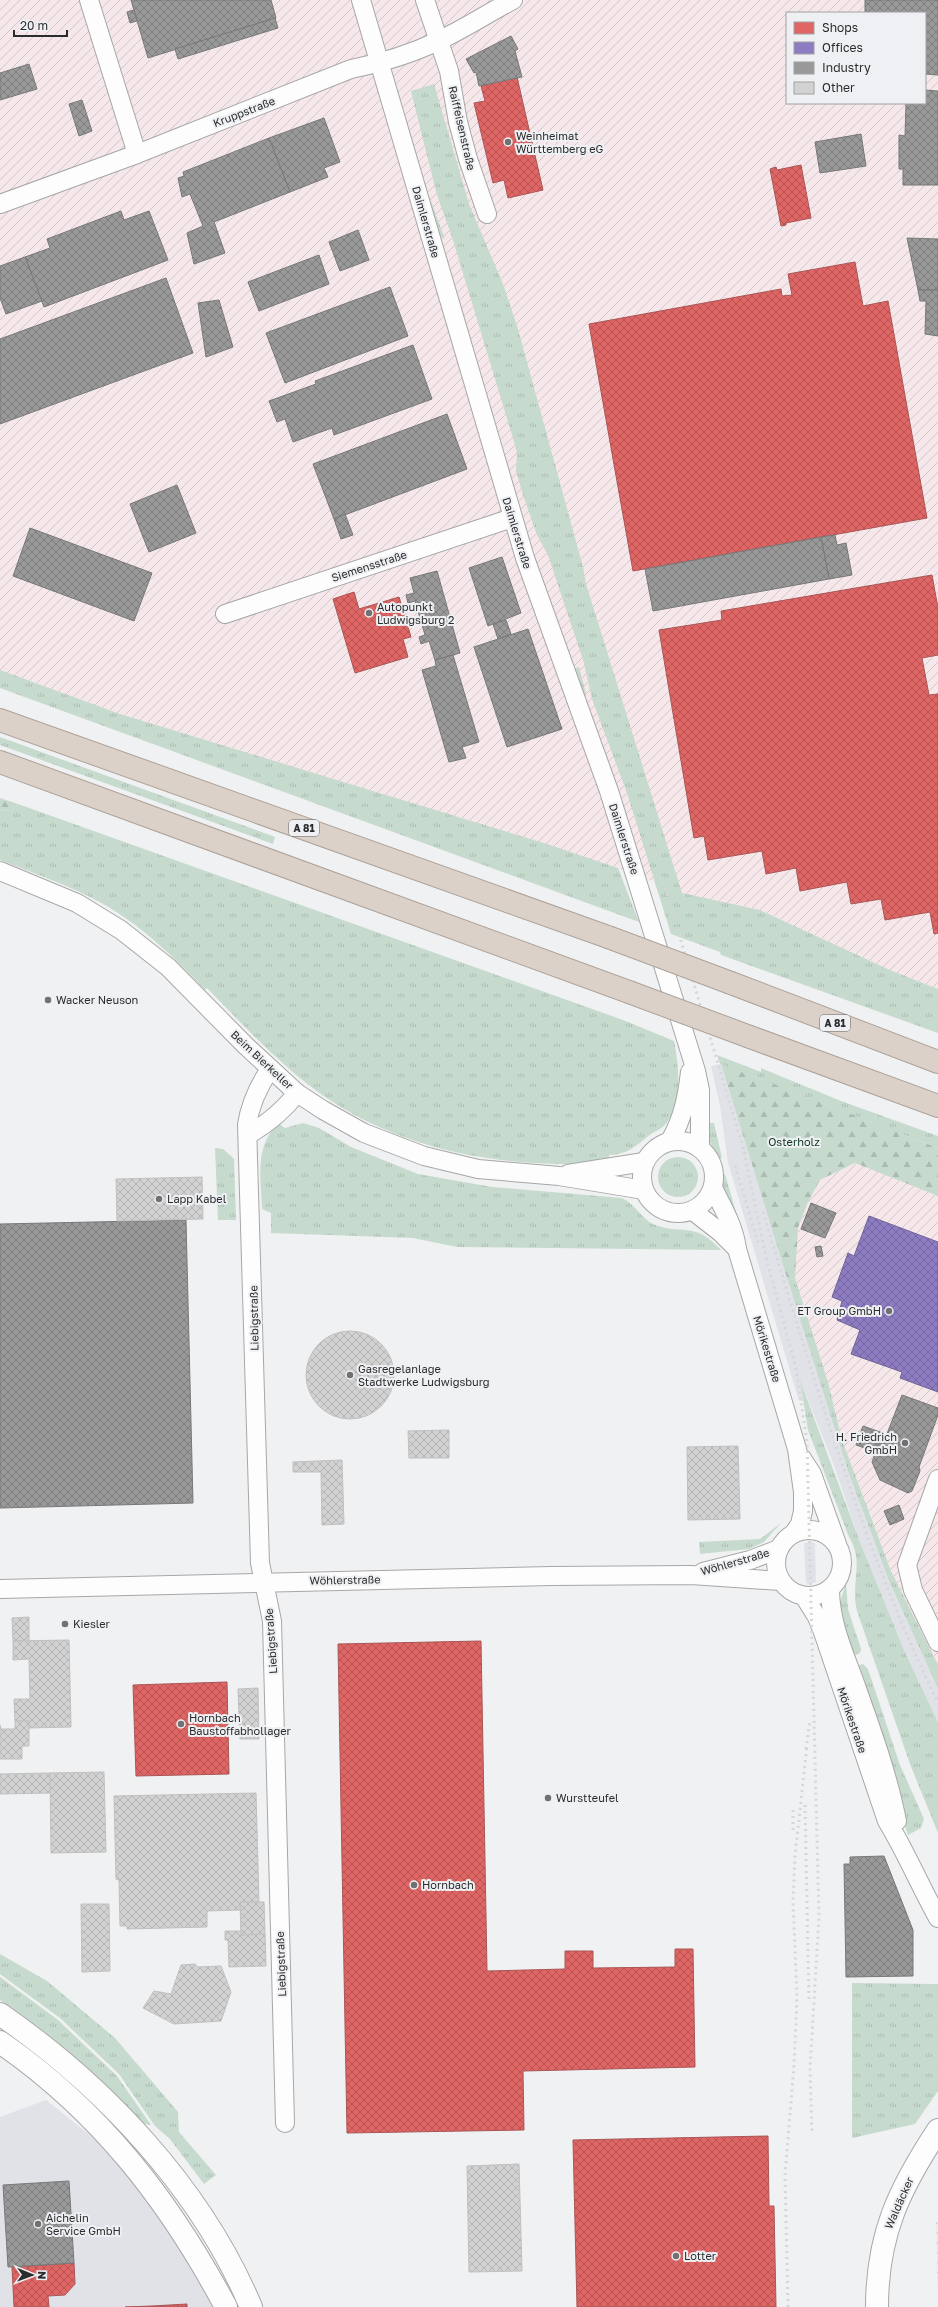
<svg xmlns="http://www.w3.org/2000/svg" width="938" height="2307" font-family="'Golos Text',sans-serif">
<defs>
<pattern id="industrial-furrows" width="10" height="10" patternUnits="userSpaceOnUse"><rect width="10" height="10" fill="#f5e7ea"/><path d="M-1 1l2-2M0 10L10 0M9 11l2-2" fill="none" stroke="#d2c6c9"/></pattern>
<pattern id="grass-tufts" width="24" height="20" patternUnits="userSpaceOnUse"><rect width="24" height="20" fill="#c7dace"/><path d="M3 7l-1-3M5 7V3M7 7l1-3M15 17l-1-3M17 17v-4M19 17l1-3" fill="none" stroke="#abbbb1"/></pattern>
<pattern id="forest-firs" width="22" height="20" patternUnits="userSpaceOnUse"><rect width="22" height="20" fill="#c7dace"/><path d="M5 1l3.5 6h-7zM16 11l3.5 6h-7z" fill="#abbbb1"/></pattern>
<pattern id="shops-cross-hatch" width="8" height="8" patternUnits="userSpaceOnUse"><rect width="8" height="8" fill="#e06666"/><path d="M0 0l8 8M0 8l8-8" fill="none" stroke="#b65454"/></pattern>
<pattern id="offices-cross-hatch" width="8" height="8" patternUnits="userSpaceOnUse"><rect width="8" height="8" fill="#8e7cc3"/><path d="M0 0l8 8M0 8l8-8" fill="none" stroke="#74669f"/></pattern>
<pattern id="industry-cross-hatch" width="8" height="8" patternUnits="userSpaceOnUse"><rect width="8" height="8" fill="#999"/><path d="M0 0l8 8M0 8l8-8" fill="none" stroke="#7d7d7d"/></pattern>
<pattern id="building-cross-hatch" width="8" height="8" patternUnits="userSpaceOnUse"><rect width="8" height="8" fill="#d2d2d3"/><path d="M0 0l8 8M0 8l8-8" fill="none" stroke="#b4b4b5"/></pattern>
</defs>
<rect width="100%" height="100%" fill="#f0f1f2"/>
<!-- built -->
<g fill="#e0e2e8">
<path d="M721,1064l128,410 40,107 49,108v33l-34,-72 -44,-108 -28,-82 -31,-78 2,19h-4l-71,-238 -8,-57 -9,-40z"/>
<path d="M811,1542l4,1 1,39 -7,2 -3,-1 -2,-40z"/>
<path d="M46,2100l50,40 47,53 46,66 25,48h-214v-190z"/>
</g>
<!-- industrial -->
<g fill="url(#industrial-furrows)" fill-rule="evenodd">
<path d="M0,0h938v989l-48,-19 -130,-60 -78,-17 -64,-25 -498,-154 -120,-44zM787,13h138v90h-138z"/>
<path d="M855,1163l83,33v469l-47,-94 -49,-131 -14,-58 -33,-104 3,-50 10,-26 12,-22z"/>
<path d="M936,2222h2v71l-1,-20z"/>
</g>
<!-- grass -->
<g fill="url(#grass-tufts)">
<path d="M434,84l35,120 34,80 15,45 65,238 3,17 96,309 78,17 130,60 48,19v44l-217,-78 -1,-3 -49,-18 -44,-141 -35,-94 -8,-36 -36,-108 -11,-20 -14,-40 -7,-24 1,-18 -2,-8 -62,-205 -16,-45 -26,-104z"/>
<path d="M430,199l15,40 -8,-6z"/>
<path d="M579,667l7,27 -1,3 -12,-28z"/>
<path d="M0,670l120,44 427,130 71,24 21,54 -639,-234z"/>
<path d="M0,737l275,100 -2,7 -273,-99z"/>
<path d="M18,804l605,216 51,21c5,26 9,62 -9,84 -5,5 -12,7 -18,12 -14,11 -19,17 -38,18v8c-108,6 -216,-12 -303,-80 -36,-29 -67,-62 -99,-95l-2,2c-29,-31 -61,-62 -98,-84 -33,-19 -71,-32 -107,-46v-50l12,1z"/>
<path d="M717,1055l44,17v-4l80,33 97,35v12l-218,-84z"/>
<path d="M278,1123l7,5 18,-5 16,5 32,19 67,27 74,13 130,11c13,6 19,20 31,26 28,12 41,-4 68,26l-264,-3 -44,-9 -142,-5v-20l-9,-4c-1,-32 -8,-61 16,-86z"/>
<path d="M706,1123h8l8,35 -4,1 -10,-21z"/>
<path d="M215,1148l8,1 11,10 2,61h-18z"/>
<circle cx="678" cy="1177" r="20"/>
<path d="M725,1174l13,45v1l-15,-33 -1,-12z"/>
<path d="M795,1278l33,104 14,58 49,131 47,94v24l-49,-108 -40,-107 -61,-193z"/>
<path d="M800,1380l60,162 44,108 34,72v111l-28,-69 -53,-153c-7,-28 8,-48 -8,-74l-41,-107z"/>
<path d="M781,1523l-17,19 -15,7 -49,5 -1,-12 61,-3z"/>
<path d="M846,1583l2,26 13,40 -1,4 -8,3 -14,-48z"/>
<path d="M863,1664l5,5 32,96 24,54 -3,9 -13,7 -53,-169z"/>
<path d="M0,1954l47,27 68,57 63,74 1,20 37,43 -12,9 -34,-45 -15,-13 -36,-52 -59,-56 -60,-44z"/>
<path d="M0,1977l58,43 59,56 34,49 -11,-2c-40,-49 -88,-88 -140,-123z"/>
<path d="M852,1983l86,1v107l-23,33 -63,14z"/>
</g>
<!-- forest -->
<g fill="url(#forest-firs)">
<path d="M0,798l18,6 -6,7 -12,-1z"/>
<path d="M721,1064l217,84v48l-83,-33 -35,17 -12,22 -10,26 -3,50 -7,3z"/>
</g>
<!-- shops -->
<g fill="url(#shops-cross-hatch)" stroke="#a55">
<path d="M517,77l26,113 -35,8 -4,-18 -11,3 -19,-80 11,-2 -4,-15z"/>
<path d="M801,165l10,53 -25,5v2l-5,1 -11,-57 6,-2 1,3z"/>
<path d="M855,262l8,44 25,-5 39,217 -294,53 -44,-247 192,-35 1,7 10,-1 -4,-21z"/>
<path d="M932,575l6,33v47l-16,3 7,37 9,-1v239l-4,1 -4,-22 -45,8 -4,-21 -30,5 -4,-22 -47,9 -4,-23 -30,6 -4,-23 -54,9 -4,-24 -10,2 -35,-208 63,-10 -1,-9z"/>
<path d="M354,592l5,17 40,-12 12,40 -8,2 5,18 -53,16 -22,-74z"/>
<path d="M481,1641l6,330 78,-2v-18h28v17l82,-1v-18h18l2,118 -172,4 1,59 -177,3 -9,-489z"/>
<path d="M227,1682l2,92 -93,2 -3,-91z"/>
<path d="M768,2136l1,70h5l2,101h-199l-4,-167z"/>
<path d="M74,2263l1,21 -10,11 -17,1 1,11h-35l-2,-40z"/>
<path d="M187,2304v3h-62l27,-1z"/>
</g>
<!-- offices -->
<path fill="url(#offices-cross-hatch)" stroke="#706496" d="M869,1216l69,26v150l-38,-14 2,-6 -51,-18 9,-24 -23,-10 5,-19 -10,-4 16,-44 6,3z"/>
<!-- industry -->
<g fill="url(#industry-cross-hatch)" stroke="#787879">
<path d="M131,0h140l5,18 -128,40z"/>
<path d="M865,0h73v75l-13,-1v-61h-60z"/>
<path d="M134,10l3,11 -7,2 -3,-11z"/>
<path d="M275,18l3,10 -100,31 -3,-10z"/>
<path d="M511,36l7,13 -3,2 7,26 -43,9 -3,-14 -2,1 -8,-14z"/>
<path d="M29,64l8,25 -37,11v-27z"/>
<path d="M925,90l13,1v94h-35v-16h-4v-34l6,1 1,-33h19z"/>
<path d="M82,100l10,31 -13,5 -10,-32z"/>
<path d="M324,118l16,44 -16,6 4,9 -38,15 -21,-54z"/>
<path d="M861,134l5,32 -46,7 -5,-31z"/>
<path d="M269,138l21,54 -76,30 11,31 -31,11 -7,-31 16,-7 -13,-32 -8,3 -4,-19 6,-2 -1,-4z"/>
<path d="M121,211l3,9 25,-9 19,49 -124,47 -19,-50 25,-9 -3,-9z"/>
<path d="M358,230l11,30 -29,11 -11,-29z"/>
<path d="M907,238l31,1v51h-20z"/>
<path d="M319,255l10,29 -70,27 -11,-29z"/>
<path d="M25,257l17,44 -36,13 -6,-16v-32z"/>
<path d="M166,278l27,75 -193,71v-85z"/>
<path d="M390,287l18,49 -123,47 -19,-50z"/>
<path d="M918,290h20v46l-13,-2 1,-33h-6z"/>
<path d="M219,300l14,47 -27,10 -8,-54z"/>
<path d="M413,345l19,54 -98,36 -2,-7 -39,14 -8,-23 -8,3 -8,-21 47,-17 -1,-3z"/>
<path d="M447,414l20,55 -133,50 -21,-55z"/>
<path d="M177,485l19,48 -47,19 -19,-48z"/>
<path d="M345,514l8,21 -12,4 -7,-20z"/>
<path d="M30,528l122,45 -18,48 -121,-45z"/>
<path d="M835,535l2,10 9,-2 6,32 -23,4 -8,-42z"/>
<path d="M821,537l8,42 -176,32 -8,-42z"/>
<path d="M502,557l19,56 -33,13 -19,-58z"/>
<path d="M437,571l23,82 -25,7 -6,-19 -8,3 -2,-7 6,-2 -10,-34 -7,2 -2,-8 8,-2 -4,-15z"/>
<path d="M506,620l5,14 -13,5 -5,-15z"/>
<path d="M528,629l34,100 -55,18 -33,-100z"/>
<path d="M453,655l26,87 -17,5 4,11 -17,4 -27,-92 14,-4 -1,-6z"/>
<path d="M811,1203l25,10 -11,25 -24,-9z"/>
<path d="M186,1220l7,283 -193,5v-284z"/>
<path d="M821,1246l2,10 -6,1 -2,-10z"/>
<path d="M902,1395l36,13v7l-19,52 1,4 -8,20 -4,2 -28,-13 -8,-18 7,-19 4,1z"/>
<path d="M863,1426l20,7 -7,19 -20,-7z"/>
<path d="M899,1505l5,14 -14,6 -6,-14z"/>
<path d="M884,1856l29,74v46l-67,1 -2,-113h6v-7z"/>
<path d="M69,2181l5,82 -66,4 -5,-82z"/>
</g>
<!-- building -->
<g fill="url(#building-cross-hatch)" stroke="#c0c0c0">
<path d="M202,1177l1,42 -86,2 -1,-42z"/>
<circle cx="350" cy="1375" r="44"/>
<path d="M449,1430v28h-40l-1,-27z"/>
<path d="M738,1446l2,73 -52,1 -1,-73z"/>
<path d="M342,1460l2,64 -22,1 -1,-53h-28v-10z"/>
<path d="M29,1617v23l-16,1 -1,-23z"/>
<path d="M69,1640l2,87 -42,1v-7h-14l-1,-22h16l-1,-40 -16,1v-19z"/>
<path d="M258,1688l1,51h-19l-2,-50z"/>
<path d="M15,1721h14v25h-7v13h-22v-34l1,4h14z"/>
<path d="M104,1772l2,80 -55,1 -1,-80z"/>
<path d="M50,1773v20l-50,1v-20z"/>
<path d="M256,1793l3,109h-19l1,8 -34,1v16l-80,2v-3h-7l-1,-46 -3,-1 -2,-83z"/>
<path d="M240,1902h24l1,32 -24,1z"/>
<path d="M81,1904h28l1,67 -28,1z"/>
<path d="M225,1931h16v4l24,-1 1,32 -37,1 -1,-27h-3z"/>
<path d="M195,1964l3,3 23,-1 10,26 -10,29 -47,3 -31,-16 11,-17 17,3 10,-29z"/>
<path d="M519,2164l3,107 -53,1 -2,-106z"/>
</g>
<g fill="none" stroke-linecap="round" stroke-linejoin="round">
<!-- minor casing -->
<g stroke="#a7a7a8" stroke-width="20">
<g id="minor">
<path d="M89,0l48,154"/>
<path d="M361,0l164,558 84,233 87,280 4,19v58"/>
<path d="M425,0l24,71 9,51 10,37 19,55"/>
<path d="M0,204l137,-50 214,-85c30,-6 60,-15 87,-28 26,-12 50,-28 75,-41"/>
<path d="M225,614l287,-96"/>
<path d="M0,871l77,32 44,27 47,37 78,79 51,47 26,17 41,23 60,23 54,13 81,7 85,14"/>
<path d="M270,1069c-12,18 -20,35 -23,56l13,438 12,58 13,502"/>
<path d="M248,1135c19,-11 36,-25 49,-42"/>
<circle cx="678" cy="1177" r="36"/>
<path d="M670,1141c13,-23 17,-43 20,-69"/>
<path d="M568,1174l76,-12"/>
<path d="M713,1188c10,20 21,38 24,61l60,200 6,43v19l-3,13 -6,9"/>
<path d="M693,1211l27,21 17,17"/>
<path d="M801,1457l11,17 25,70"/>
<path d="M938,1479l-31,86 6,25 25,52"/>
<circle cx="809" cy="1563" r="33"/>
<path d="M703,1572l47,-12 29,-11"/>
<path d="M0,1589l551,-13 140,-1 90,6"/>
<path d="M830,1589c0,34 15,66 26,97 16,45 32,89 41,135"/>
<path d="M804,1596l13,21 7,18 63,186c19,31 33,65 51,97"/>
</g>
</g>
<!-- tertiary casing -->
<g stroke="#a7a7a8" stroke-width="24">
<path id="tertiary" d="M877,2307c0,-72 22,-118 61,-177"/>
</g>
<!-- secondary casing -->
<g stroke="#a7a7a8" stroke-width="24">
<g id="secondary">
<path d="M0,2014c104,72 201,174 251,293"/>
<path d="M0,2042c100,69 169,158 226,265"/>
</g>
</g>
<!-- motorway casing -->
<g stroke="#ada299" stroke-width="24">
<g id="motorway">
<path d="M0,720l608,217"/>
<path d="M0,762l629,230"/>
<path d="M731,983l207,79"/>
<path d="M750,1037l188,69"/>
</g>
</g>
<!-- minor -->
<use href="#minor" stroke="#fdfdfd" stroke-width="18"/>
<!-- tertiary -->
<use href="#tertiary" stroke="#fdfdfd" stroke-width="22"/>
<!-- secondary -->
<use href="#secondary" stroke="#fdfdfd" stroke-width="22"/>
<!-- motorway -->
<use href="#motorway" stroke="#dcd1c8" stroke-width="22"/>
<!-- rail -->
<g stroke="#d6d6d7" stroke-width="3" stroke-dasharray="2 4" stroke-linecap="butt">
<path d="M660,871l86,286"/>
<path d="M744,1152l23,109 29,107 11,74 12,476 -9,150 2,66"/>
<path d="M735,1166l24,80"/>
<path d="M763,1212c51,167 99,334 175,491"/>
<path d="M806,1749l4,-29"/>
<path d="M805,1805l4,196"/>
<path d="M793,1830v-21"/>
<path d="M788,2307l-3,-132 9,-110 3,-68 -4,-95 2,-46 12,-111"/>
</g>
<!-- motorway-bridge casing -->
<g stroke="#ada299" stroke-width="24" stroke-linecap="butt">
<g id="motorway-bridge">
<path d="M608,937l123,46"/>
<path d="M629,992l121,45"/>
</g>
</g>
<!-- motorway-bridge -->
<use href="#motorway-bridge" stroke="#dcd1c8" stroke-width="22"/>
</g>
<!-- markers -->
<g fill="#707172" stroke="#eff0f3" stroke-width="1.5">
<circle cx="508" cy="142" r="4"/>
<circle cx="369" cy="613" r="4"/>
<circle cx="48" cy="1000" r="4"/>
<circle cx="159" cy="1199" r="4"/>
<circle cx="889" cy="1311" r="4"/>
<circle cx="350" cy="1375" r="4"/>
<circle cx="905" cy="1443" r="4"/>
<circle cx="65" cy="1624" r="4"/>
<circle cx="181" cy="1724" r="4"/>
<circle cx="548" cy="1798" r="4"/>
<circle cx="414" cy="1885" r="4"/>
<circle cx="38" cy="2224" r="4"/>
<circle cx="676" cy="2256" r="4"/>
</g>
<g text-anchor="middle" stroke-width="4" stroke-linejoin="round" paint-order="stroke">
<!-- shield labels -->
<g fill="#eff0f3" stroke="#666768" stroke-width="1">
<rect x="289" y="820" width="30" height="16" rx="3"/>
<rect x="820" y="1015" width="30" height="16" rx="3"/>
</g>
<g font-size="10" font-weight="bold" fill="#2b2c2d">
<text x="304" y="832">A 81</text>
<text x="835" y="1027">A 81</text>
</g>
<!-- street labels -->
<g font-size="11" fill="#2b2c2d" stroke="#eff0f3">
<text transform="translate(244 112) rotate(-21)" y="4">Kruppstraße</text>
<text transform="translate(462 128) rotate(77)" y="4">Raiffeisenstraße</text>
<text transform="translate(426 222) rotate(74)" y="4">Daimlerstraße</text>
<text transform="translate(517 533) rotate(73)" y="4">Daimlerstraße</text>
<text transform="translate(369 566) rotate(-18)" y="4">Siemensstraße</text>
<text transform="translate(624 839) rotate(72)" y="4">Daimlerstraße</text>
<text transform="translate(262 1060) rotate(43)" y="4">Beim Bierkeller</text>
<text transform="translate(254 1318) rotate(-91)" y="4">Liebigstraße</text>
<text transform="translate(767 1349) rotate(73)" y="4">Mörikestraße</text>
<text transform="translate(735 1562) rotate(-16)" y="4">Wöhlerstraße</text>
<text transform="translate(345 1580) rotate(-1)" y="4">Wöhlerstraße</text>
<text transform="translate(271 1641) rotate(-94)" y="4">Liebigstraße</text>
<text transform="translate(852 1720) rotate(71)" y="4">Mörikestraße</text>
<text transform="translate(281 1964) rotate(-92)" y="4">Liebigstraße</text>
<text transform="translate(899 2203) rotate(-66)" y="4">Waldäcker</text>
</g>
<!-- poi labels -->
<g font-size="11" fill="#2b2c2d" stroke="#eff0f3" text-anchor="start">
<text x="516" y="140">Weinheimat<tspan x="516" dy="13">Württemberg eG</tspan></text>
<text x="377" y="611">Autopunkt<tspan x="377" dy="13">Ludwigsburg 2</tspan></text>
<text x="56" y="1004">Wacker Neuson</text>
<text x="167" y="1203">Lapp Kabel</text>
<text x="881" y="1315" text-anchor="end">ET Group GmbH</text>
<text x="358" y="1373">Gasregelanlage<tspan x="358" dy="13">Stadtwerke Ludwigsburg</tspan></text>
<text x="897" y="1441" text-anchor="end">H. Friedrich<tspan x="897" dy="13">GmbH</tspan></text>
<text x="73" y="1628">Kiesler</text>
<text x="189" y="1722">Hornbach<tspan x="189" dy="13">Baustoffabhollager</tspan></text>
<text x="556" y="1802">Wurstteufel</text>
<text x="422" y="1889">Hornbach</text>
<text x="46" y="2222">Aichelin<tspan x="46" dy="13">Service GmbH</tspan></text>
<text x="684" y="2260">Lotter</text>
</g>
<!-- park labels -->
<g font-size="11" fill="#103823" stroke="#eff0f3">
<text x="794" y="1146">Osterholz</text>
</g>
</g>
<!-- legend -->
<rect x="786" y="12" width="140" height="92" fill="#eff0f3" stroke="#a1a2a4"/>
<rect x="794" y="22" width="20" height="12" fill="#e06666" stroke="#a1a2a4"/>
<text x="822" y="32" font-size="12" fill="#2b2c2d">Shops</text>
<rect x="794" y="42" width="20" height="12" fill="#8e7cc3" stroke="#a1a2a4"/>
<text x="822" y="52" font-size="12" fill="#2b2c2d">Offices</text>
<rect x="794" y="62" width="20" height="12" fill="#999999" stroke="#a1a2a4"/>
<text x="822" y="72" font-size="12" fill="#2b2c2d">Industry</text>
<rect x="794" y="82" width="20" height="12" fill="#d2d2d3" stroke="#a1a2a4"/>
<text x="822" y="92" font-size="12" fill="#2b2c2d">Other</text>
<!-- north arrow -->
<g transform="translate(32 2275) rotate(91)" stroke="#eff0f3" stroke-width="3" paint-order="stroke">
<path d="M0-3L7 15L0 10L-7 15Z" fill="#2b2c2d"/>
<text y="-6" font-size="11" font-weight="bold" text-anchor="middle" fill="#2b2c2d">N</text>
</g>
<!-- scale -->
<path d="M14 30v6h53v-6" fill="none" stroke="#2b2c2d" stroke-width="2"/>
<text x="20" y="30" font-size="12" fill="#2b2c2d" stroke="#eff0f3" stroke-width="3" paint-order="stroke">20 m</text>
</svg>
